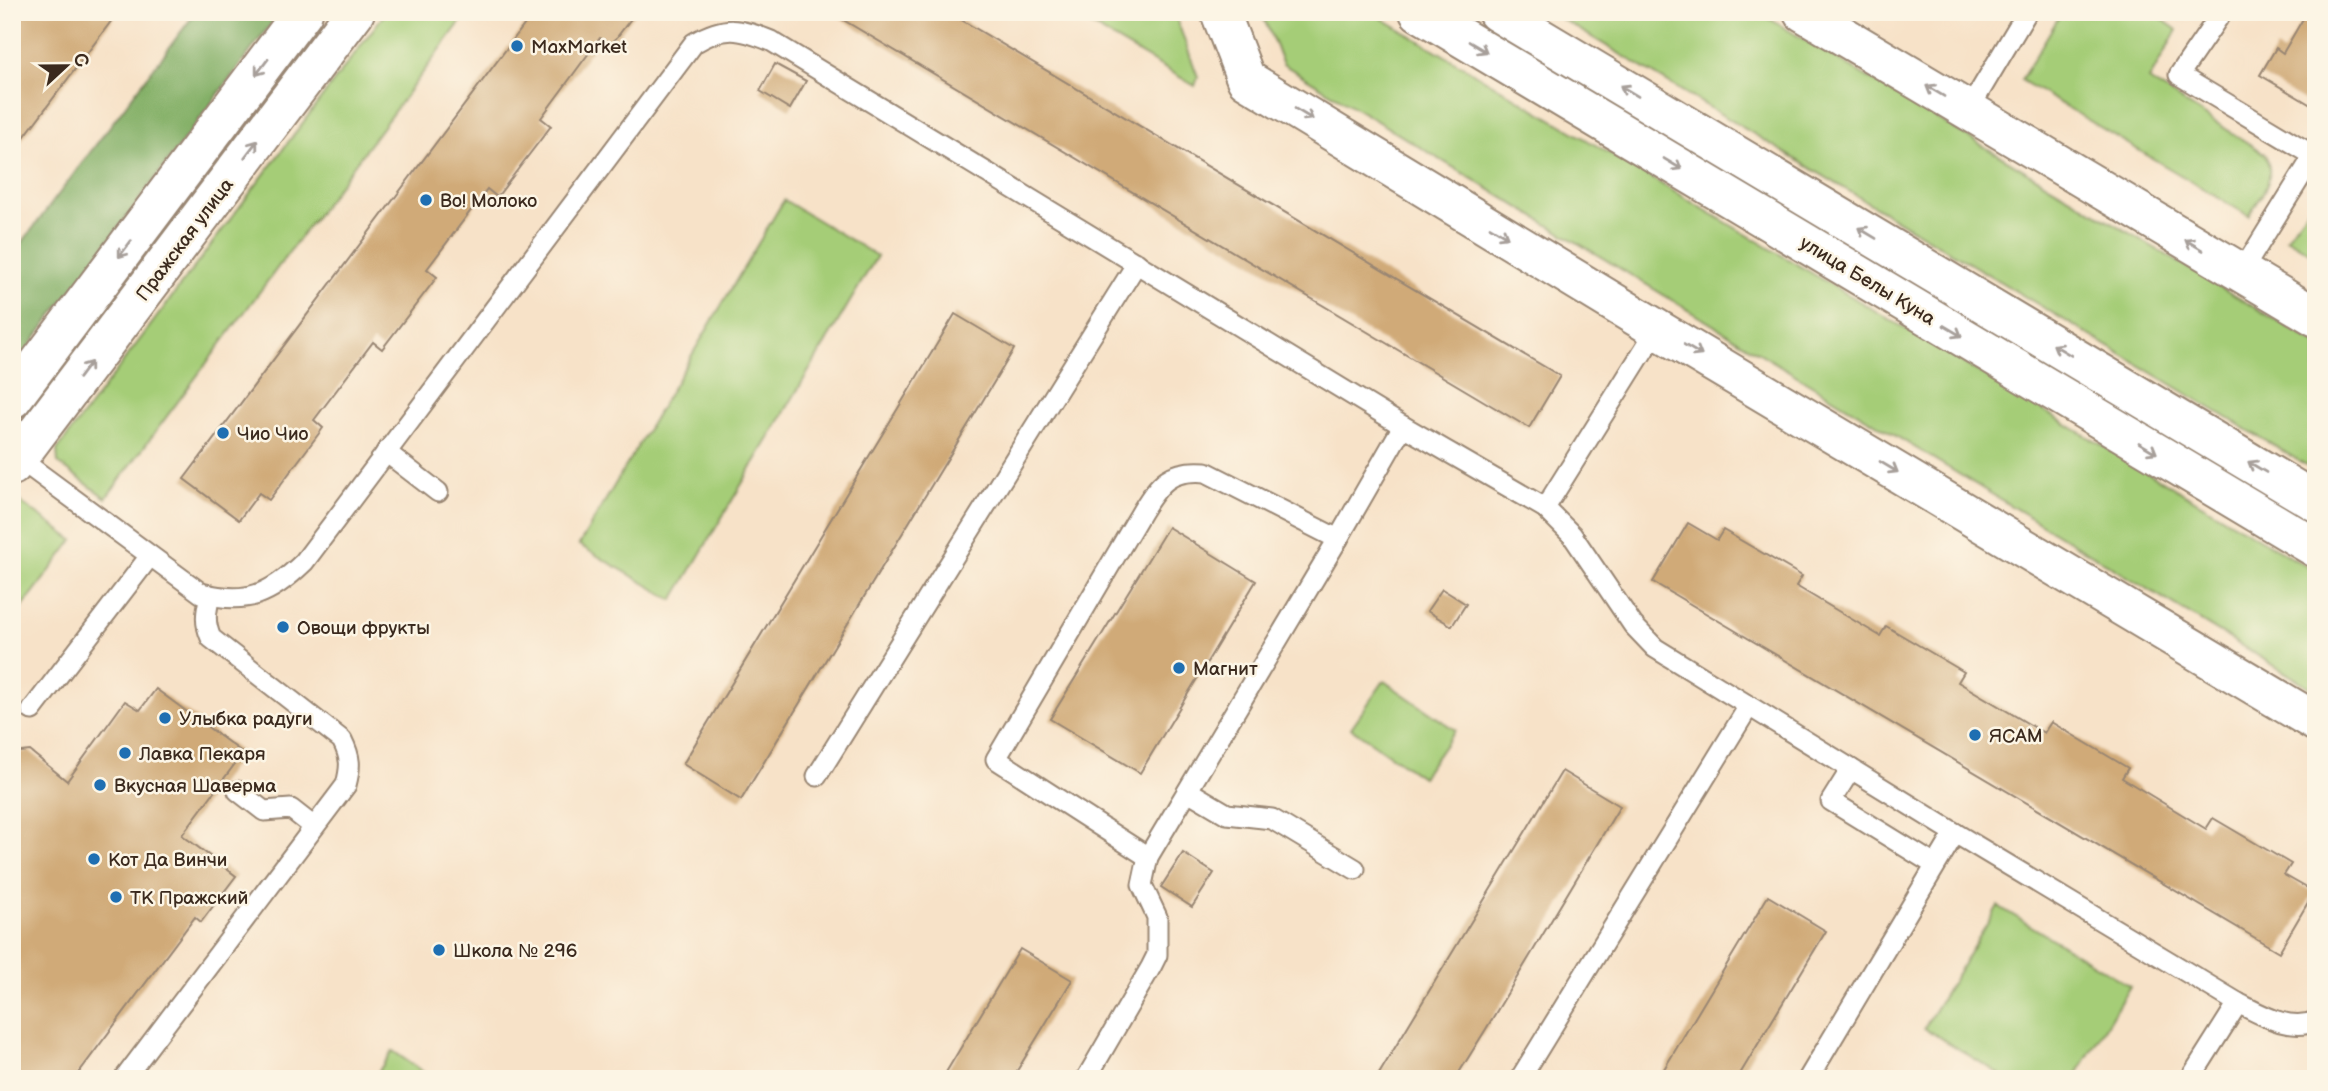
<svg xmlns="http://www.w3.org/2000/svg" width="2328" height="1091" font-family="'Balsamiq Sans',sans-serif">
<rect width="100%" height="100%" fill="#fcf5e5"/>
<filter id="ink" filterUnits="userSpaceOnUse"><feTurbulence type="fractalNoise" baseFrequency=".0143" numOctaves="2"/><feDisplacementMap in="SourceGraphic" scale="14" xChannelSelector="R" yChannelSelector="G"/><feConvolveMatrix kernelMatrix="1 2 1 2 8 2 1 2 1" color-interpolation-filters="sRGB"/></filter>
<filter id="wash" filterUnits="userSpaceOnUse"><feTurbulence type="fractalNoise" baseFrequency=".00686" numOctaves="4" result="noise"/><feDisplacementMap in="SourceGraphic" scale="28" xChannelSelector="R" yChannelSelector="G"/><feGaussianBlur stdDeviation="1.57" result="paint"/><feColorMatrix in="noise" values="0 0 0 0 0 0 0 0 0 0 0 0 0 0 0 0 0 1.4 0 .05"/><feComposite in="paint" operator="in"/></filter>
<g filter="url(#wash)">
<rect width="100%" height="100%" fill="#f7e2c8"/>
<!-- green -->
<g fill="#a5cd77" stroke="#707c4a" stroke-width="2">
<path d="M386,12h82l-362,486 -48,-35 -1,-13z"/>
<path d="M1069,12h105l24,65 -3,9z"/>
<path d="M1261,12h110l945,560v119l-1033,-627z"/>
<path d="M1550,12h208l558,332v127z"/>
<path d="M2062,12h90l25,18 -28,50 116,74c12,26 -3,40 -16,62l-228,-136z"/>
<path d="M784,200l93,56 -204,344 -94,-55z"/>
<path d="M2316,201v55l-30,-18 24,-32z"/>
<path d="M19,501l54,39 -61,81v-111z"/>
<path d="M1384,681l71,49 -33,47 -71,-49z"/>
<path d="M1998,906l132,80 -56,93h-66l-84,-51z"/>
<path d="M393,1051l40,28h-60z"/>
</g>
<!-- forest -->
<path fill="#84b068" stroke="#606d43" stroke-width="2" d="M196,12h84l-268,357v-113z"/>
<g id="blocks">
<!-- building -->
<g fill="#d0aa78">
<path d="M14,12h104l-106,141v-138z"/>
<path d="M534,12h102l-25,33 -11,-7 -59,80 10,8 -26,34 -28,37 -10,-8 -60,80 10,8 -55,72 -9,-7 -59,78 9,8 -54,72 -10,-7 -20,27 -55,-41z"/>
<path d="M830,12h118l612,364 -31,52z"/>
<path d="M2307,12h9v96l-56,-33 16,-27 7,5z"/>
<path d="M775,64l31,17 -16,28 -30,-18z"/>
<path d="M955,314l59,35 -273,451 -58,-36z"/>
<path d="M1688,523l29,17 6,-10 79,46 -6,10 84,50 6,-10 78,46 -6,10 86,51 7,-11 77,46 -6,10 84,51 7,-11 78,46 -7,11 30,17 -35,60 -626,-370z"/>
<path d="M1168,527l88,54 -116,192 -90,-54z"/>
<path d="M1442,589l24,15 -14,22 -25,-15z"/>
<path d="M156,689l87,64 -61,82 54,41 -35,46 -6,-5 -121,162h-62v-326l18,-2 37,30 58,-80 15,9z"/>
<path d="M1562,771l58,35 -134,223 -31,50h-79z"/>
<path d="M1183,853l31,20 -22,34 -31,-20z"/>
<path d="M1768,896l58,35 -89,148h-79z"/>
<path d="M1020,949l52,31 -60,99h-70z"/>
</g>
</g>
</g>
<g filter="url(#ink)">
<use href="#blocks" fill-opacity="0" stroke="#998673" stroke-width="2"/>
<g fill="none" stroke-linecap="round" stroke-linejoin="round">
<!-- service casing -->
<g stroke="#998673" stroke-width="23">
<g id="service">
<path d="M2220,15l-41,60 137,82"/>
<path d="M1968,111l59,-99"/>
<path d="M2241,273l75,-121"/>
<path d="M386,452l52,40"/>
<path d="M14,455l187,138c46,12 69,2 103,-31l390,-519c31,-18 45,-15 77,-2l632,385 142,82 27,27 61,90 22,23 300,185 283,170c24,12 51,29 78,18"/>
<path d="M1545,508l112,-179"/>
<path d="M32,710l118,-154"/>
<path d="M1851,769l-20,32 104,64"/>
<path d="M817,776l320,-513"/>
<path d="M238,791l26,20 27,-2 23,18"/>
<path d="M1188,791l39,23 45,5 83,50"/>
<path d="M1148,857l-152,-98 146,-248c18,-29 28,-42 64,-39l132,67"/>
<path d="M124,1079l222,-294c5,-19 5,-27 -4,-45l-131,-102c-7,-16 -5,-26 -1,-43"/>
<path d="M1086,1079l65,-112 6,-12v-38l-15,-32 6,-28 190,-318 65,-113"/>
<path d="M1520,1079l229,-373"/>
<path d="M1808,1079l147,-246"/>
<path d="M2190,1079l48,-76"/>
</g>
</g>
<!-- minor casing -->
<g stroke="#998673" stroke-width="42">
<g id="minor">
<path d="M1220,12l26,67 411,250 659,393"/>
<path d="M1803,12l513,305"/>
</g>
</g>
<!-- tertiary casing -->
<g stroke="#998673" stroke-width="42">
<g id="tertiary">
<path d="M1419,12l897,536"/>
<path d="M1497,12l819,490"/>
<path d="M12,399l291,-387"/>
<path d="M12,466l343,-454"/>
</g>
</g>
<!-- service -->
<use href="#service" stroke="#fff" stroke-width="19"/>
<!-- minor -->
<use href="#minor" stroke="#fff" stroke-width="38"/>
<!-- tertiary -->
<use href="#tertiary" stroke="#fff" stroke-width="38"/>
</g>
<!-- one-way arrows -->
<defs><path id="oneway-shaft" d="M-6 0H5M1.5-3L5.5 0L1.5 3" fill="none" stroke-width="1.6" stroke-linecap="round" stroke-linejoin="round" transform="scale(1.75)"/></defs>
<g stroke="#a79f9a">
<use href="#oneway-shaft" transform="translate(1478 47) rotate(31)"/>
<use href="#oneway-shaft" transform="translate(262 67) rotate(127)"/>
<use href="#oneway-shaft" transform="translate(1629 91) rotate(-149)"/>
<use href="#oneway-shaft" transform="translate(1935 91) rotate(-149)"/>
<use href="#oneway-shaft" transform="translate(1304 114) rotate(31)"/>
<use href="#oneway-shaft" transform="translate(251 149) rotate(-53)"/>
<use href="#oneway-shaft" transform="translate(1673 164) rotate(31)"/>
<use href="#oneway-shaft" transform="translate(1499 232) rotate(31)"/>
<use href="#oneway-shaft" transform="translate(1867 233) rotate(-149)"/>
<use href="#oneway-shaft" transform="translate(2194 245) rotate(-149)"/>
<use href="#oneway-shaft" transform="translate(125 249) rotate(127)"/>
<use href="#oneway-shaft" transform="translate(1953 331) rotate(31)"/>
<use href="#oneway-shaft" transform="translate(1693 350) rotate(31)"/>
<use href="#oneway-shaft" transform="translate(2062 350) rotate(-149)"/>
<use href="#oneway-shaft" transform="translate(85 370) rotate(-53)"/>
<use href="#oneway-shaft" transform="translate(2148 448) rotate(31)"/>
<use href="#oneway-shaft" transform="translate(1889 467) rotate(31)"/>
<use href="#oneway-shaft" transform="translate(2257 467) rotate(-149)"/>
</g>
</g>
<!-- markers -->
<g fill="#1f6fb2" stroke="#fcf5e5" stroke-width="2.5">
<circle cx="517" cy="46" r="7"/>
<circle cx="426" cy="200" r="7"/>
<circle cx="223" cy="433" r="7"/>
<circle cx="283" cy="627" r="7"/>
<circle cx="1179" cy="668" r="7"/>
<circle cx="165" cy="718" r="7"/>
<circle cx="1975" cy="735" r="7"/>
<circle cx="125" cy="753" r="7"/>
<circle cx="100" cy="785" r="7"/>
<circle cx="94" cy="859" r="7"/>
<circle cx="116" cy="897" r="7"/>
<circle cx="439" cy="950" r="7"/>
</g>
<g text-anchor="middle" stroke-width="5" stroke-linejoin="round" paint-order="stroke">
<!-- poi labels -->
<g font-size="19" fill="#3b2a1e" stroke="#fcf5e5" text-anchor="start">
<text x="531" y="53">MaxMarket</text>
<text x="440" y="207">Во! Молоко</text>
<text x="237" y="440">Чио Чио</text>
<text x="297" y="634">Овощи фрукты</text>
<text x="1193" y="675">Магнит</text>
<text x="179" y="725">Улыбка радуги</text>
<text x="1989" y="742">ЯСАМ</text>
<text x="139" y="760">Лавка Пекаря</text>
<text x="114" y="792">Вкусная Шаверма</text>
<text x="108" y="866">Кот Да Винчи</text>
<text x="130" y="904">ТК Пражский</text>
<text x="453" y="957">Школа № 296</text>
</g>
<!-- street labels -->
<g font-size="19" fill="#3b2a1e" stroke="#fcf5e5">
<text transform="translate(184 239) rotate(-53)" y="7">Пражская улица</text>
<text transform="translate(1868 280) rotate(31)" y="7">улица Белы Куна</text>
</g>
</g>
<!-- margin -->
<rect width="2328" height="1091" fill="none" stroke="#fcf5e5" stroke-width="42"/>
<!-- north arrow -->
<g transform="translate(66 66) rotate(68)" stroke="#fcf5e5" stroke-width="5" paint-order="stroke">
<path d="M0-5L12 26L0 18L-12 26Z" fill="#3b2a1e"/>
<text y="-10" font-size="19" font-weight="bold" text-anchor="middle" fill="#3b2a1e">С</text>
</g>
</svg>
